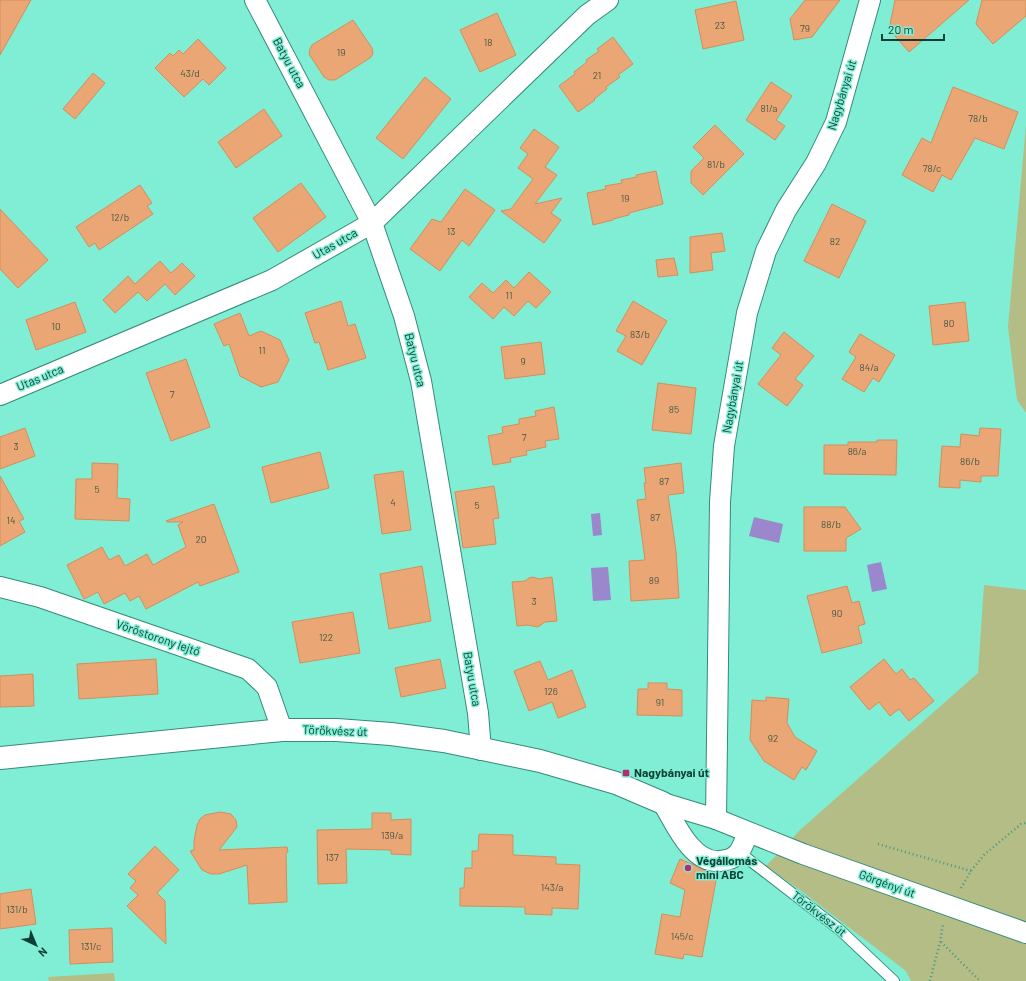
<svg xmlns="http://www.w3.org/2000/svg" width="1026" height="981" font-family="Barlow,sans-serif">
<rect width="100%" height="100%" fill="#80eed4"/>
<!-- green -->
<g fill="#b3bd85">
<path d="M1026,125v288l-9,-13 -9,-73z"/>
<path d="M984,585l42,5v391h-115l-5,-10 -106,-81 -34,-24 34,-36 178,-157z"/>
<path d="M114,973l1,8h-66l-1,-4z"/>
</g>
<!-- water -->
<g fill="#9a87cc">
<path d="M600,513l2,22 -9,1 -2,-22z"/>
<path d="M754,517l29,7 -4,19 -30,-7z"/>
<path d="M881,562l6,27 -15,3 -5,-27z"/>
<path d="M608,567l3,33 -18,1 -2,-33z"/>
</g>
<!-- building -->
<g fill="#eaa675" stroke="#d38e5a">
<path d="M0,0h31l-31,55z"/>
<path d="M805,0h35l-28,37 -18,3 -4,-21z"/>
<path d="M895,0h74l-60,52 -20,-23z"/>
<path d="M982,0h44v16l-33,28 -17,-20z"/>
<path d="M736,1l8,39 -41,9 -8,-39z"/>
<path d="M497,13l19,42 -36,17 -20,-42z"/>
<path d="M353,20l19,28 1,6 -3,4 -35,22h-6l-5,-3 -15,-23 1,-5 2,-4z"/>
<path d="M613,37l20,27 -15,11 2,2 -14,10 1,2 -13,10 1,1 -17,12 -19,-26 16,-12 -1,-2 13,-10 -1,-2 13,-9 -2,-2z"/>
<path d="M198,39l28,29 -17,17 -6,-6 -19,18 -29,-29 15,-15 3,3 6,-6 4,4z"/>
<path d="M93,73l12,10 -30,36 -12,-10z"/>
<path d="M425,77l26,22 -48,60 -27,-21z"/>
<path d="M771,82l21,14 -16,24 9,6 -10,14 -29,-20z"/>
<path d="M953,87l65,25 -14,37 -29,-11 -24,42 -9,-5 -9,17 -31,-17 20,-37 9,5z"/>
<path d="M264,109l18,27 -46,32 -18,-26z"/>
<path d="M715,125l29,29 -41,41 -12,-12v-12l13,-13 -11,-11z"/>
<path d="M534,129l25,18 -14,20 12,8 -22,29 27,-6 -11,15 10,7 -17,23 -43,-32 10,-2 22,-30 -15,-11 10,-14 -8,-6z"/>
<path d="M656,171l7,33 -34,9v2l-16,4v1l-20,5 -6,-32 19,-4 -1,-3 17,-3 -1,-3 16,-3 -1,-2z"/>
<path d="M301,183l25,34 -48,35 -25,-34z"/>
<path d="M140,185l12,18 -5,3 6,8 -54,36 -4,-7 -6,4 -13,-20z"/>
<path d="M465,189l30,21 -26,36 -7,-6 -22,31 -30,-22 22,-30 9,3z"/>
<path d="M832,204l34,17 -27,57 -35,-17z"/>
<path d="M0,209l48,51 -30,28 -18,-19z"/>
<path d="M722,233l3,18 -14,2 2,17 -23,3v-36z"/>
<path d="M674,258l4,17 -20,2 -2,-17z"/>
<path d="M160,261l11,12 11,-10 13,13 -20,19 -10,-11 -18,17 -9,-9 -23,21 -12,-13 25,-24 7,8z"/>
<path d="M529,272l22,20 -15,16 -8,-7 -14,15 -10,-9 -11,12 -24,-22 13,-14 11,10 13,-13 8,8z"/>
<path d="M341,301l7,25 7,-2 11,34 -38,12 -9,-28 -4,1 -10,-30z"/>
<path d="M633,301l34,20 -25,44 -25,-14 9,-15 -10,-5z"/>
<path d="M75,302l11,30 -50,18 -10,-30z"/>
<path d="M965,302l4,39 -36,4 -4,-39z"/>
<path d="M240,313l9,23 12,-5 19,9 9,20 -11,22 -17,5 -21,-11 -11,-32 -5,2 -10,-22z"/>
<path d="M784,332l30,24 -19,23 8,6 -16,21 -29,-22 23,-29 -9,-7z"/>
<path d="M860,334l35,21 -16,27 -6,-4 -9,14 -22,-13 14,-22 -7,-5z"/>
<path d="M541,342l4,32 -40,5 -4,-32z"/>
<path d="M186,359l24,68 -39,14 -25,-68z"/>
<path d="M658,383l38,5 -5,46 -39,-4z"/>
<path d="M554,407l5,32 -14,2 1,6 -20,4 1,4 -17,3 1,4 -18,3 -5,-29 15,-3 -1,-6 17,-3v-5l17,-3 -1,-5z"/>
<path d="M25,428l10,28 -35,13v-32z"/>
<path d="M980,428l21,1 -3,47h-17v6l-21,-2v8l-21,-1 3,-41 18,1 1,-13 18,2z"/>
<path d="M877,440h20l-1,35 -72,-1v-29h24v-3h29z"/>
<path d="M320,452l9,36 -58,15 -9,-36z"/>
<path d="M92,463l26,1 -1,34 13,1 -1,22 -54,-2 1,-40h16z"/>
<path d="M681,463l3,30 -16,2 8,56 3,47 -48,3 -2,-40 16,-1 -8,-60 9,-1 -2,-16h2l-2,-15z"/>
<path d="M403,471l8,59 -29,4 -8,-59z"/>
<path d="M0,476l24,43 -5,2 6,11 -25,14z"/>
<path d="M494,486l5,32 -6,1 3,25 -33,4 -8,-56z"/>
<path d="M214,504l25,68 -39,14 -2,-4 -52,27 -7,-13 -9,5 -5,-8 -21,11 -6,-12 -14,7 -17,-34 35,-18 7,13 10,-5 6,11 22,-12 6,11 33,-18 -8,-22 5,-3h-16l-1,-1z"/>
<path d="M804,507h41l16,22 -15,9v13h-42z"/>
<path d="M422,566l9,55 -42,8 -9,-55z"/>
<path d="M533,577l6,2 13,-2 5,44 -12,1 -7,5 -10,-2 -11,1 -5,-44 13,-1 4,-3z"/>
<path d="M847,586l5,17 7,-2 6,23 -7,2 4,17 -40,10 -15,-57z"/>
<path d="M353,612l7,41 -60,10 -8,-41z"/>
<path d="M156,659l2,35 -79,5 -2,-35z"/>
<path d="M440,659l6,29 -45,9 -6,-29z"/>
<path d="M884,659l12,15 6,-5 8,11 4,-2 20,23 -25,20 -10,-12 -9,7 -11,-14 -10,8 -19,-23z"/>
<path d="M540,661l8,19 24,-10 14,37 -28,11 -6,-16 -23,9 -15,-40z"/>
<path d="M33,674l1,32 -34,1v-31z"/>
<path d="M648,683h19v6l15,1v26l-45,-1 1,-26h10z"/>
<path d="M766,697l23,2 -2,24 8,14 22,14 -11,19 -4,-3 -8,13 -30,-19 -14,-21 2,-40 14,1z"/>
<path d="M220,812l11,2 5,6 1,7 -18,23 68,-3 1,5 -2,1 1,49 -38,2 -2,-39 -28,9h-8l-9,-4 -12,-19 4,-1v-9l3,-16 3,-6 5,-4z"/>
<path d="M372,813h19v7l20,-1v36l-20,-1v-4l-45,-1 1,34 -29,1 -1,-54 55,-1z"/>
<path d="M479,834l34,1v20l43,2v7l24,1 -2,44 -26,-1v7l-27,-1v-7l-65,-1v-18h4l1,-20h7v-17h6z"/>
<path d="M155,846l24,24 -22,23 8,8 1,43 -39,-38 11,-11 -8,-7 6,-7 -8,-7z"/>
<path d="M680,859l37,16 -15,82 -18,-3 -1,5 -28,-5 7,-40 18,3 5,-27 -15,-7z"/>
<path d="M31,889l5,35 -36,5v-35z"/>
<path d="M112,928l1,34 -43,2 -1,-34z"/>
</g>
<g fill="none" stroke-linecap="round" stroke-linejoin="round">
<!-- lane casing -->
<g stroke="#358a78" stroke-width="12">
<path id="lane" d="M739,852l101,78 54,51"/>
</g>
<!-- street casing -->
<g stroke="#358a78" stroke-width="22">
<g id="street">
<path d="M255,0l117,223 32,93 17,65 57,332 3,37"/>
<path d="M0,395l272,-115 100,-57 215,-208 21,-15"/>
<path d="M0,587l40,10 208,72 19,18 15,43"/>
<path d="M663,803l53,16 87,35 223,79"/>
<path d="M663,803c12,20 29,61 57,58 8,-1 14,-2 19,-9 4,-5 6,-13 9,-19"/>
<path d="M716,819l4,-317 4,-56 23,-133 19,-62 20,-41 30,-47 20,-41 34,-122"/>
</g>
</g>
<!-- secondary casing -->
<g stroke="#358a78" stroke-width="24">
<path id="secondary" d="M0,758l282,-28h55l54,4 53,7 96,20 76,22 47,20"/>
</g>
<!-- path -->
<g stroke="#479785" stroke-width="2.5" stroke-dasharray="1 3" stroke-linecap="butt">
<path d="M878,844l93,27"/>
<path d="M961,888l10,-17 13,-16 37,-31 5,-1"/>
<path d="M941,942l39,39"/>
<path d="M930,981l10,-39 3,-18"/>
</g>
<!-- lane -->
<use href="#lane" stroke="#fff" stroke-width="10"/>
<!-- street -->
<use href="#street" stroke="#fff" stroke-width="20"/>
<!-- secondary -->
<use href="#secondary" stroke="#fff" stroke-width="22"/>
</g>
<!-- markers -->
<g fill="#b42c6d" stroke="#80eed4" stroke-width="1.5">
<rect x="622" y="769" width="8" height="8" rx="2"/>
<circle cx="688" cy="868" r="4"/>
</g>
<g text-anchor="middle" stroke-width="3" stroke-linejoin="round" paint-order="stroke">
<!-- number labels -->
<g font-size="10" fill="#455945">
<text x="720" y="29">23</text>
<text x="805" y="32">79</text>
<text x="488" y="46">18</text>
<text x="341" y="56">19</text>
<text x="190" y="77">43/d</text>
<text x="597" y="79">21</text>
<text x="769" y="112">81/a</text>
<text x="978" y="122">78/b</text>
<text x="716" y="168">81/b</text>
<text x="932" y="172">78/c</text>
<text x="625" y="202">19</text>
<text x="120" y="221">12/b</text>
<text x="451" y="235">13</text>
<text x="835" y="245">82</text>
<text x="509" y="299">11</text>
<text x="949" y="327">80</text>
<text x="56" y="330">10</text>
<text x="640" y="338">83/b</text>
<text x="262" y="354">11</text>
<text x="523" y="365">9</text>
<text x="869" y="371">84/a</text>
<text x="172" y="398">7</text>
<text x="674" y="413">85</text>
<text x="524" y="441">7</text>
<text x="16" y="450">3</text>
<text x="857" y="455">86/a</text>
<text x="970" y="465">86/b</text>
<text x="664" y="485">87</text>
<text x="97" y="493">5</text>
<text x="393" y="506">4</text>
<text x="477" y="509">5</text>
<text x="655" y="521">87</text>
<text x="11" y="524">14</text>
<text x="831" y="528">88/b</text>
<text x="201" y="543">20</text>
<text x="654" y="584">89</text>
<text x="534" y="605">3</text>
<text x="837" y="617">90</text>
<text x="326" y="641">122</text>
<text x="551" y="695">126</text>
<text x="660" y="706">91</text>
<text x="773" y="742">92</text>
<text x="392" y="839">139/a</text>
<text x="332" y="861">137</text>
<text x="552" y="891">143/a</text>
<text x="17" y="913">131/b</text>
<text x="682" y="940">145/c</text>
<text x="91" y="950">131/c</text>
</g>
<!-- street labels -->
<g font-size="12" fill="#0e3f35" stroke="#80eed4">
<text transform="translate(289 63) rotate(62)" y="4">Batyu utca</text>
<text transform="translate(842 95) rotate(-73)" y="4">Nagybányai út</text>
<text transform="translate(335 244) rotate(-30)" y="4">Utas utca</text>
<text transform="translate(415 360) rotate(76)" y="4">Batyu utca</text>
<text transform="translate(40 378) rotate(-23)" y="4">Utas utca</text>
<text transform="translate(733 397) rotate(-80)" y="4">Nagybányai út</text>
<text transform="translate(158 638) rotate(19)" y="4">Vöröstorony lejtő</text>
<text transform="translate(472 679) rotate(80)" y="4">Batyu utca</text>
<text transform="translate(335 731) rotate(2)" y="4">Törökvész út</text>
<text transform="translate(887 884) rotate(20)" y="4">Görgényi út</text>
<text transform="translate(819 914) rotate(38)" y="4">Törökvész út</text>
</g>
<!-- poi labels -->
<g font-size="12" font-weight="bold" fill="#0e3f35" stroke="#80eed4" text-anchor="start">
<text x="634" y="777">Nagybányai út</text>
<text x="696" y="865">Végállomás<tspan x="696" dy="14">mini ABC</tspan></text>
</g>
</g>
<!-- north arrow -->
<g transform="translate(36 945) rotate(136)" stroke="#80eed4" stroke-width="3" paint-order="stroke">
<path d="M0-3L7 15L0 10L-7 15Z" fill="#0e3f35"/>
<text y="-6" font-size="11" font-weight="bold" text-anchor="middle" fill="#0e3f35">N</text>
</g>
<!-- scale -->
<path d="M882 34v6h62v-6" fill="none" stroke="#0e3f35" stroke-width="2"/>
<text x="888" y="34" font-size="12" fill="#0e3f35" stroke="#80eed4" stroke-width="3" paint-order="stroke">20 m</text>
</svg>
